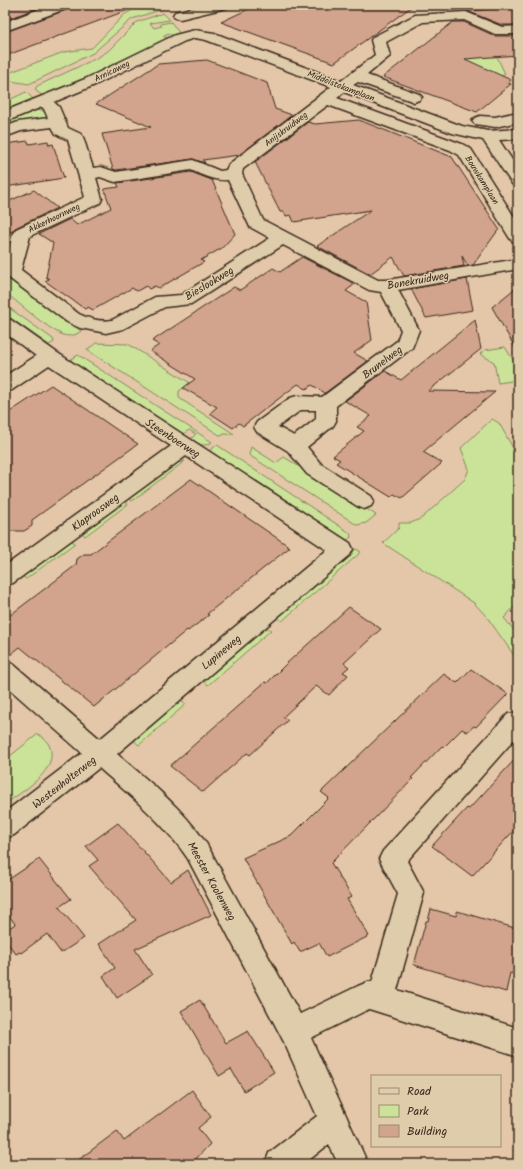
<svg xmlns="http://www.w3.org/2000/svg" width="523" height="1169" font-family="Kalam,sans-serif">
<rect width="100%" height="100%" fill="#e4c7a8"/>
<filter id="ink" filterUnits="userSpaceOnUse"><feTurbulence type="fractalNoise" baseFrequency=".025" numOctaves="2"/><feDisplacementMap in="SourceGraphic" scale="8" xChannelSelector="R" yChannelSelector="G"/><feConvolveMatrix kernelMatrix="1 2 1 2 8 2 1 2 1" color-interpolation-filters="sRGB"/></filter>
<g filter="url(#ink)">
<!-- green -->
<g fill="#cae399" stroke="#82865c">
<path d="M143,5h10l7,5 -28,9 -39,34 -64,31 -24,-4v-13l6,5 53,-20 28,-4 33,-34z"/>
<path d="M163,13l7,7 -20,3 4,5 8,-2 -2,-2 11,-2 9,12 -5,3 -7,-4 -5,3 6,3 -84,41 -42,16 -8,-6 2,-4 60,-28 11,-7 29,-29z"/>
<path d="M492,46l13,28 -17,10 -41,-19z"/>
<path d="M26,92l8,8 -29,12v-10z"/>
<path d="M34,110l11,1 3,8 -43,9v-6z"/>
<path d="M5,275l76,56c-5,4 -11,6 -18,4 -18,-8 -42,-30 -58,-43z"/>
<path d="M5,305l48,34 1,3 -5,3 -44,-31z"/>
<path d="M96,343l32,1 62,39 -11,8v7l55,36h-10l-3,2 -134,-86z"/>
<path d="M505,347l13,21v12l-20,3 -4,-21 -14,-8 5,-4z"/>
<path d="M78,355l134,87c-9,6 -13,2 -21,-3l5,-5 -7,-4 -6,4 -113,-74z"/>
<path d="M492,419l7,4 19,34v146l-14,15 14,17v26l-31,-44 -13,-14 -91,-60 16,-15v-5h12l11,-5 43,-39 4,-10 -8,-21z"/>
<path d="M217,445l133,88 1,4 -4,3 -138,-89z"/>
<path d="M251,447l25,16 8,-6 92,58 -10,8 -9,2 -108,-70z"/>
<path d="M185,461l-53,40 -6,-4 50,-34z"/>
<path d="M123,500l5,4 -43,32 -5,-5z"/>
<path d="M69,539l6,4 -49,36 -5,-4z"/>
<path d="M356,549l5,3 -79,69 -4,-3 1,-3z"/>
<path d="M265,627l6,3 -63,55 -5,-5z"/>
<path d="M180,701l6,3 -47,41 -6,-5z"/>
<path d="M38,734c4,3 9,7 11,11 12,25 -28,47 -44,59v-44z"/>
</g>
<!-- building -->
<g fill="#d2a38d" stroke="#3b2a1e">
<path d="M5,5h41l-41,15z"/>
<path d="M71,5h65v2l-131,49v-24l64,-23z"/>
<path d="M257,5h157l-80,58 -113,-41z"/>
<path d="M518,7v18h-16l-35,-14z"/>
<path d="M453,22h11l31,14h23v19l-53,4 46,21 -3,3 3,1 -34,28 -94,-35z"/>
<path d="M207,60l60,23 8,26 17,6 -53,40 -36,5 2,3 -12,-4 -77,11 -3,-1 -11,-35 49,-7 -55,-23 62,-40z"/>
<path d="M359,120l93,37 47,72 -26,36 -5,1 -6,-10 2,10 -60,10 -11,-19 -23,17 -53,-28 54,-36 -77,12 -3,-7 -5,1 -2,-4h-4l-25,-50 53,-40 7,2z"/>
<path d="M28,141l1,3 19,-3 1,4 4,-1 11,34 -59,9v-43z"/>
<path d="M191,172l21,8 23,54 -13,14 -21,12 3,2 -45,26 -4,-2 -6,3 -3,-3 -9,5 -5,-3 -39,22 -5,-3 -3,2 -40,-28 4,-2 -3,-2 7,-34 -14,-9 31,-15 7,6 34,-17 -7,-19 15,-2 -2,-4z"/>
<path d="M34,190l23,18 -42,20 -2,3 -8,3v-31z"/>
<path d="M302,257l53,27 -9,7 20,11 6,38 -18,13 14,8 -43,32 -13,-8 -6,4 -8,-5 -55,42 -4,-3 -6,5 -23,-15 7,-6 -34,-19 12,-9 -45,-28 9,-6 -7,-4 82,-54 6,3 33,-22 7,4z"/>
<path d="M467,279l6,31 -47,8 -15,-29z"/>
<path d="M518,286v67l-26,-46z"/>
<path d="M475,320l6,29 -53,42 67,1 -72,60 19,11 -40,35 -8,-4 -3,3 -55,-34 4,-3 -7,-4 31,-25 -7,-4 14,-11 -26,-15 40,-30 16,9z"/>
<path d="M51,385l87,59 -106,76v6l-8,5h-19v-116z"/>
<path d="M191,479l99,68 -83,67 2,1 -21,16 -1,-1 -93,77 -74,-60 -15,12v-40l71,-54 1,-6 7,-5h7z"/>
<path d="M349,607l32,22 -37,34 5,4 -6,5 5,3 -19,20 -13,-9 -33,31 5,3 -38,35 -3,-2 -44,39 -33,-26 95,-84 2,1 19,-19z"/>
<path d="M471,669l37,25 -32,33 -2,-1 -7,6 -5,-3 -18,18 -2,-1 -31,32 2,1 -82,84 21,34 -5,2 22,37 -42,21 -8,-14 -19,9 -6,-10 -2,2 -49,-86 48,-22 38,-38 -8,-6 123,-118 13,9z"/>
<path d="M518,756v70l-46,50 -40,-30 35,-38 2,1z"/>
<path d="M118,823l53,59 17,-12 23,45 -76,34 17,26 -35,23 -14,-22 12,-8 -16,-24 37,-24 -47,-54 9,-6 -12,-14z"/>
<path d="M39,859l32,40 -12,8 25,31 -23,15 -14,-19 -26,19 -1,-1 -4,2 -11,-14v-9l10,-7 -10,-14v-28z"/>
<path d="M431,909l25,7 1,-5 61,18v46l-8,-2 -4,19 -92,-27 12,-44h2z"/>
<path d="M200,1000l26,43 22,-12 26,41 -30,19 -13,-22 -12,7 -38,-65z"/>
<path d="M192,1090l19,27 -13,11 12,16 -19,20h-118l44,-33 7,10z"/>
</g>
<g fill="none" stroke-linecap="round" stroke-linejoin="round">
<!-- minor casing -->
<g stroke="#3b2a1e" stroke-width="3">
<g id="minor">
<path d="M50,5h20l-2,3 -63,23v-9z"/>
<path d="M204,5h24l-2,3 -46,11 -5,-1 -2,-3 2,-3z"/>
<path d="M466,12l36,15 16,-1v8h-23l-31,-14 -41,2 -37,20 4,14 -23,19 52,19 3,3 -3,3 -5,2 -5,-2 -51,-18 -5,3 109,41 26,5 30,-2v10l-19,1 19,29v17l-6,-2 -29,-44 -31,-7 -108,-41 -7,6 125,46 9,5 47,74v19l-6,-1 -3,-4 -50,-82 -9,-5 -122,-45 -85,64 -1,5 21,46 115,60h9l131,-21v10l-120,21 21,40 -7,18 -76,58v15l-3,5 -26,21 14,17 50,32 3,5 -3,5 -7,3 -7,-3 -50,-32 -19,-23 -31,-19 -3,-5 3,-5 33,-24 7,-2 25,1 75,-56 4,-11 -20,-38 -12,-2 -86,-45 -92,59 -26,3 -42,22 -17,4 -26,-5 -13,-6 -62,-47v-10l8,-32 3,-4 69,-32 -17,-57 -12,-6 -4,-7 -31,4 -16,6v-10l13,-5 30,-4 -4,-9 -2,-2 -37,15v-11l80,-32 90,-44 20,-5 19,3 127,48 34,-26 -4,-15 2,-3 42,-22zM195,38l11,2 125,47 -102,77 -3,6 -6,1 -27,-11 -77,12 -15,-5 -8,1 -10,-31 -2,-3 -13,-6 -9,-21 -5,-5 41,-17 90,-44zM191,170c13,6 23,11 37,10l22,47 20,11 -89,57 -26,2 -43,23c-12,2 -22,-1 -33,-6l-58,-44 9,-34 70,-33 2,-4 -6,-21 4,-1 15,5zM301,410h15v9l-22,17 -16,-9z"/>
<path d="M518,112v10l-23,5 -20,-3 -3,-3 3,-3 5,-2 15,1z"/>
<path d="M5,318l6,2 45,32 294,191 3,6 -3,6 -233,199c33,28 65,54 89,89l94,171 58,-28 10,-4h4l26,-88 -19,-35 4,-8 125,-137 10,-2v23l-111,126 17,32 -27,97 121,38v28l-149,-47 -58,29 57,126h-30l-9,-20 -25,20h-39l4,-11 48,-37 -33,-74 -96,-183c-24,-36 -56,-62 -89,-91l-85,67 -9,3v-26l77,-59 -77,-68v-23l8,2 87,75 227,-189 -141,-94 -173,127 -8,2v-19l166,-120 -122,-81 -37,25 -7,1v-15l31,-20 -31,-23z"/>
</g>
</g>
<!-- minor -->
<use href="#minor" fill="#dfccaa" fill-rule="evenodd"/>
</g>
</g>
<g text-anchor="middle" stroke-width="3" stroke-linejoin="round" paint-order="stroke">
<!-- far-street labels -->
<g font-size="9" fill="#3b2a1e" stroke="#dfccaa">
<text transform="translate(112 71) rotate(-26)" y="3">Arnicaweg</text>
<text transform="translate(341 86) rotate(21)" y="3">Middelstekamplaan</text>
<text transform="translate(286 129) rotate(-37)" y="3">Anijskruidweg</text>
<text transform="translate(482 180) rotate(58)" y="3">Bouwkamplaan</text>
<text transform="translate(54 218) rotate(-26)" y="3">Akkerhoornweg</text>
</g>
<!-- street labels -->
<g font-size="11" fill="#3b2a1e" stroke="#dfccaa">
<text transform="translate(418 280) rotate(-10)" y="4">Bonekruidweg</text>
<text transform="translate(209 283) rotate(-31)" y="4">Bieslookweg</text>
<text transform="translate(382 362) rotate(-37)" y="4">Brunelweg</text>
<text transform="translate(173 438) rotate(33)" y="4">Steenboerweg</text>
<text transform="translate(95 512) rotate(-36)" y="4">Klaproosweg</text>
<text transform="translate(221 652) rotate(-40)" y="4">Lupineweg</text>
<text transform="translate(64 782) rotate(-38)" y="4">Westenholterweg</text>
<text transform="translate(212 881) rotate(61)" y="4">Meester Koolenweg</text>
</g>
</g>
<!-- margin -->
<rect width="523" height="1169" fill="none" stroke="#dfccaa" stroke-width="20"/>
<rect x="10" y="10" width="503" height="1149" fill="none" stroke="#3b2a1e" stroke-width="1.5" filter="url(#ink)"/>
<!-- legend -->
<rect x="371" y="1075" width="130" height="72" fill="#dfccaa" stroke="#9d8b72"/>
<rect x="379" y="1088" width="20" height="6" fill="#dfccaa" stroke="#9d8b72"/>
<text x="407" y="1095" font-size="12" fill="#3b2a1e">Road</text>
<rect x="379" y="1105" width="20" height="12" fill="#cae399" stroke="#9d8b72"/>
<text x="407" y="1115" font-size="12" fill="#3b2a1e">Park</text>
<rect x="379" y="1125" width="20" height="12" fill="#d2a38d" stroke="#9d8b72"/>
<text x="407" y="1135" font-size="12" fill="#3b2a1e">Building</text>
</svg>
